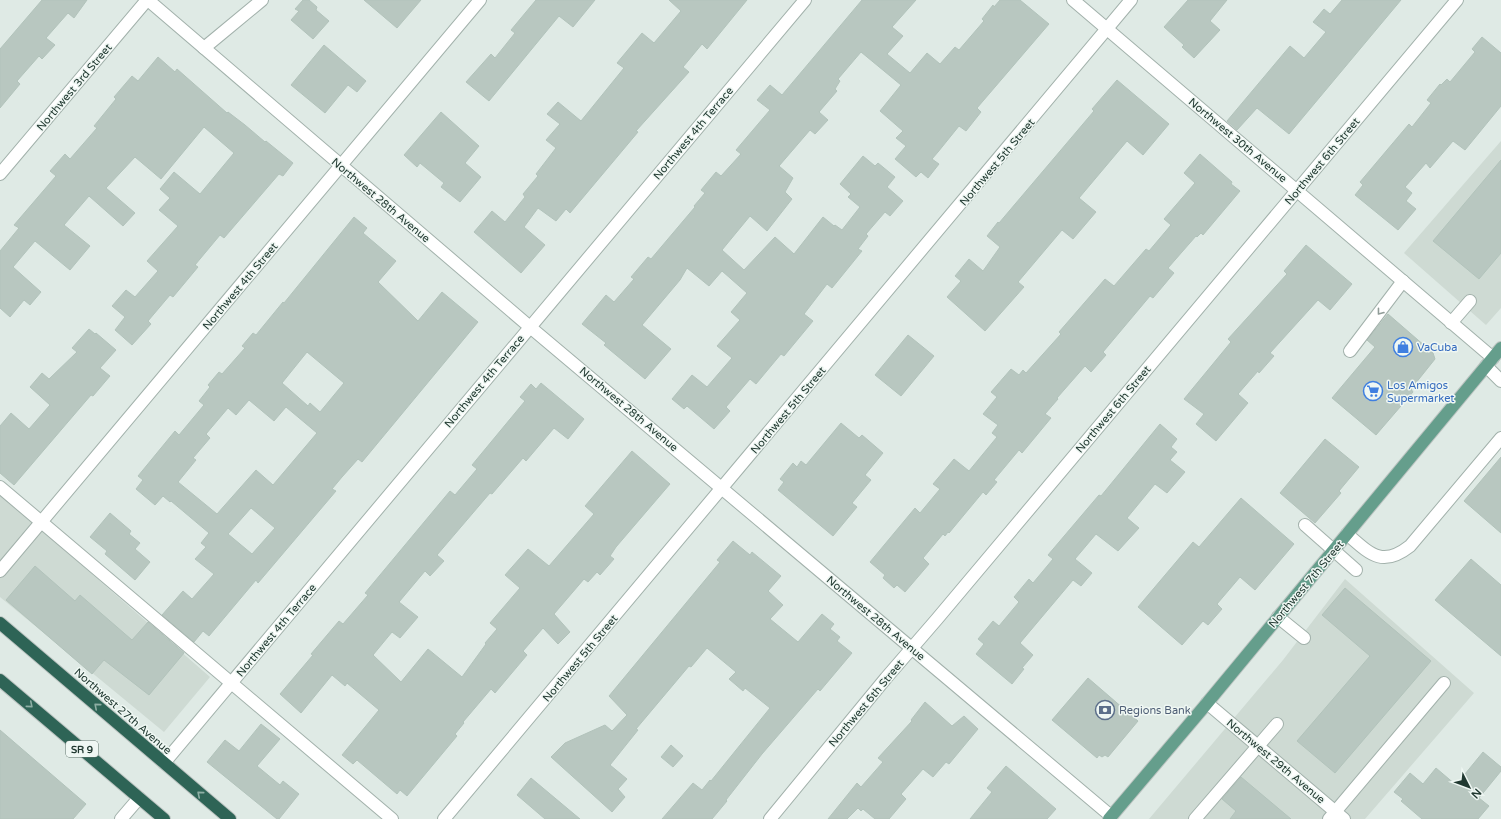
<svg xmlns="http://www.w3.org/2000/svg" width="1501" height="819" font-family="'Varela Round',sans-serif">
<rect width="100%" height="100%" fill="#dfeae5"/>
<!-- built -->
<g fill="#cedad3">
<path d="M1501,141v167l-15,17 -82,-72z"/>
<path d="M0,494l210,183 -46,55 -164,-135z"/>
<path d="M1345,579l129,114 -109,126h-216l134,-159z"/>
</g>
<!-- building -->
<g fill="#b8c7c0" stroke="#b2c3bb" fill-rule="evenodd">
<path d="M42,0h45l-13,18 -6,-5 -22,25 9,7 -13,14 -3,-3 -22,25 3,3 -20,24v-59z"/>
<path d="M303,0h6l8,7 -1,3 13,11 -16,18 -22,-19 8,-9 -4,-2z"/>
<path d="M364,0h57l-24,28z"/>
<path d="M536,0h59l-22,27 -14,-11 -70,85 -23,-19 25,-28 4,4 20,-25 -4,-3z"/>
<path d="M669,0h78l-40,49 -5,-5 -19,23 6,5 -53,59 2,1 -68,81 -4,-4 -10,12 -18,-13 -14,19 21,18 -24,28 -47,-41 18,-21 13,11 20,-25 -2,-3 15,-18 -2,-2 20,-26 -10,-8 14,-16 -13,-10 11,-12 23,19 43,-53 -7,-5 25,-30 12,10 27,-32z"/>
<path d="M862,0h54l-24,27 11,9 -16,18 23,19 17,-20 13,11 15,-17 4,3 25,-29 -2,-2 11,-14 1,2 6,-7h20l29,24 -72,84 4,4 -15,19 -7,-5 -21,26 -6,7 7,5 -11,14 -7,-6 -5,5 -21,-18 11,-13 -10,-8 7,-7 -23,-20 21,-26 -40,-33 -23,27 2,2 -5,8 2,2 -18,21 9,8 -13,14 -5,-4 -31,36 14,12 -8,14 7,7 -25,32 -17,-15 -28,34 22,20 31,-33 19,17 29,-37 11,9 1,-1 7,5 18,-23 -12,-10 3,-3 -11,-10 23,-28 12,10 3,-3 17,14 -8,10 16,14 -13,15 -5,-4 -19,22 2,2 -10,13 4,2 -30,37 -5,-4 -23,30 9,7 -29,35 -3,-2 -25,30 -6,-5 -24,28 4,4 -16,18 -27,-23 -3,3 -12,-10 20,-24 15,12 25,-29 -15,-12 23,-26 -9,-8 16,-19 -25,-22 -13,15 -22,-18 -7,12 -38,45 29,24 -26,30 -41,-34 2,-2 -24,-19 24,-29 8,7 20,-23 -3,-2 17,-20 3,2 44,-52 -1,-1 11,-13 -4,-3 15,-18 5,4 20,-22 -5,-4 34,-40 -13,-10 13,-15 12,10z"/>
<path d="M1188,0h39l-17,21 10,9 -26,28 -12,-11 2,-2 -20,-18z"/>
<path d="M1342,0h59l-112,134 -32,-26 -20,22 -10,-9 63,-75 14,12 22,-26 -13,-10 11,-13 6,5z"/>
<path d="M1482,37l19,16v53l-36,44 -12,-9 -23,27 -4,-5 -21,24 7,6 -6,8 10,8 -18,21 -43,-35 8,-10 -3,-3 49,-58 3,3 19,-24 -4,-3 13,-16 1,1 6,-6 3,3 25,-30 -3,-3z"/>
<path d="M324,45l42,36 -9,11 -9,-7 -23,28 -34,-28z"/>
<path d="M158,57l17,15 2,-3 50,44 1,-1 17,13 20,17 1,-1 27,22 -10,13 -4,-2 -55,64 -4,-3 -25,30 3,2 -25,30 -3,-2 -22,26 3,3 -19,21 -17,-15 10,-13 -13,-11 14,-16 9,7 23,-26 -11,-10 31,-35 -19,-16 11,-12 -10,-9 14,-17 26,22 34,-41 -30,-26 -43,52 -26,-22 -29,31 29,25 -12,13 -34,-30 -25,29 26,21 -20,24 -35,-29 -22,26 28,25 -11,13 -6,-5 -14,17 -10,-9v-57l19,-23 -5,-3 42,-49 -6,-5 15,-17 5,5 27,-31 -3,-2 22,-27 -2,-2 18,-21 6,5z"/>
<path d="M1117,80l52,44 -26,31 -16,-14 -48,57 17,14 -23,27 -11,-9 -44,52 6,5 -39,44 -38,-34 14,-16 -6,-5 14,-17 14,12 17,-24 -13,-11 11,-14 1,1 95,-112 -2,-2z"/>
<path d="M441,112l38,34 -14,17 16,14 -21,25 -19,-15 3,-4 -24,-20 -3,4 -13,-12z"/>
<path d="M1200,154l32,28 -1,2 9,7 -37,44 -2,-2 -4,4 -1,-1 -28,32 6,5 -21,25 -3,-2 -47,56 3,3 -15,17 -6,-6 -28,32 1,1 -13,15 6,4 -29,35 -3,-3 -25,30 3,2 -11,13 -3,-3 -34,41 -1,-1 -3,4 -2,-2 -20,24 6,6 -24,28 -8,-7 -3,3 -11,-10 2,-3 -15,-13 45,-54 5,5 20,-24 -7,-5 21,-25 15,12 28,-34 -5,-4 6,-8 -15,-11 14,-17 -6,-5 20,-23 8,6 4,-5 3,3 35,-39 -2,-2 46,-53 9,7 32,-37 3,2 22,-26 -7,-6 31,-36 -11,-10z"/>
<path d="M1501,160v93l-22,26 -46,-38z"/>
<path d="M354,217l13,11 -4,5 33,28 -18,21 40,39 24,-29 36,30 -116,140 -4,-3 -16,18 -10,12 4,2 -78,92 -2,-3 -47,56 -6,-5 -9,11 -32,-27 21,-24 9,8 22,-25 -19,-15 11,-12 -5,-4 8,-10 -38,-32 -1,1 -7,-6 -8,9 -19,-16 7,-9 -5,-4 37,-45 4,4 25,-30 -5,-4 11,-14 -2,-2 11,-13 3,2 23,-26 -3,-2 11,-13 3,2 27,-33 1,1zM307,352l37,31 -24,29 -10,-9 -2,3 -26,-23zM249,400l25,21 12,-14 31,26 -44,52 -17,-15 -39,44 -39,-32 18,-22 -3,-2 17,-20 -4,-4 22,-26 8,7zM251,508l24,20 -23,26 -24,-20z"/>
<path d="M1306,245l46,39 -22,26 -12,-10 -48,53 4,3 -15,17 -1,-2 -20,23 10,9 -32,38 -20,-17 8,-10 -20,-15 47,-57 -3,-3 59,-65 -3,-3z"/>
<path d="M1388,314l45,39 2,6 -24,30 2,3 -37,43 -44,-37 43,-51 -8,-7z"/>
<path d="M89,329l6,5 1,-1 20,17 -16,18 10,8 -17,20 -2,-1 -77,90 -14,-12v-47l11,-13 18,16 21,-24 -20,-18 12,-14 7,6 28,-27 -5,-4z"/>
<path d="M908,335l26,21 -33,40 -26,-21z"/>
<path d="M541,383l43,36 -16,20 -14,-11 -28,33 -3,-3 -31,36 -2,-1 -53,62 7,6 -14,15 -5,-5 -26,31 19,15 -18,21 -8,-6 -19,23 28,27 27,-33 34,28 24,-33 -1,-1 12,-14 -7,-6 30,-35 -15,-13 23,-26 21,17 45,-52 -9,-8 47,-55 38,33 -54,63 -6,9 4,3 -14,16 -3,-3 -9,10 -4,-3 -30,35 16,18 -12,12 -15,-16 -20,23 4,4 -32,38 -4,-4 -28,33 1,1 -9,11 2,2 -50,60 -7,-6 -3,4 -40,-34 -4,4 -11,-9 37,-45 -32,-27 -2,3 -13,-11 -31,38 -21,-19 33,-39 -2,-1 28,-33 4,3 25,-29 -3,-2 85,-102 5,4 22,-26 -5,-4 53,-64 -5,-4 11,-13 5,5z"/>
<path d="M841,423l18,15 3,-3 21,18 -18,22 6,5 -19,23 5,4 -24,29 -55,-46 6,-8 -4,-3 13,-16 4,4 4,-6 5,4z"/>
<path d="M1160,424l17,15 -6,8 6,5 -7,8 15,12 -18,21 -12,-9 -28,34 12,10 -21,23 -22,-17 -21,25 17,14 -11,13 -8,-6 -53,63 13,12 -11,13 2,1 -12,15 -36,-30 8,-10 -6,-5 15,-18 6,5 20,-24 -5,-5 15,-18 4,4 20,-24 -5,-4 51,-60 2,1z"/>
<path d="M1325,439l34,28 -20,24 2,2 -26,30 -35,-30z"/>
<path d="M1501,457v76l-37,-32z"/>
<path d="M1241,498l53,46 -39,46 -15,-13 -23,27 5,5 -14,16 -5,-4 -21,24 -44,-38 55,-65 6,5z"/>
<path d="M110,513l21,18 -2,3 11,9 -5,6 15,13 -15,18 -30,-26 2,-3 -17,-14z"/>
<path d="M733,541l17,14 2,-3 29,24 -13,15 15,14 -13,14 28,23 24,-28 12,10 -4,5 10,8 -3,4 15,12 -32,38 -2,-2 -56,65 -36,46 1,1 -15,18h-50l31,-36 9,7 8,-10 1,1 59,-73 -25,-20 -2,3 -14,-12 7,-7 -29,-24 -16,19 -2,-1 -53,63 2,1 -28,35 17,14 -9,10 7,8 -13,15 -61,-55 14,-14 40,-18 7,6 15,-16 -18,-19 111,-134 -3,-2z"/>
<path d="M1471,559l30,26v71l-66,-56z"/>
<path d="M35,566l40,35 5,-6 52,45 16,-18 36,31 -35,42 -45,-35 -12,14 -86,-74z"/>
<path d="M1345,588l86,73 -96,112 -38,-32 73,-85 -48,-41z"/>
<path d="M1088,678l50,43 -30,36 -3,-2 -3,2 -3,-2 -2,3 -45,-38z"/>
<path d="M925,702l27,24 12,-10 14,13 -29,35 -3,-2 -13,15 -10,-8 -22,25 5,5 -17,20h-14l-12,-10 -2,2 -3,-3 -11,11h-19l29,-36 4,4 22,-25 -5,-4 34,-37 -1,-1z"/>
<path d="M261,724l19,15 -23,27 23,19 3,-4 16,13 -20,25h-2l-70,-57 18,-22 14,11z"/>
<path d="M0,730l86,74 -13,15h-73z"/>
<path d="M671,745l12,11 -10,11 -12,-10z"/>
<path d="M1483,752l18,15v4l-22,27 10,8 -11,13h-56l-21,-18 2,-2 -9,-7 16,-19 13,11 13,-16 20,17z"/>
<path d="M1006,766l50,43 -9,10h-77l22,-27 -5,-4z"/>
<path d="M1241,777l50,42h-61l6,-8 -14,-12z"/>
<path d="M531,778l49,41h-35l-28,-24z"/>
</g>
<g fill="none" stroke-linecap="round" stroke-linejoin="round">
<!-- minor casing -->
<g stroke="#a2b1ab" stroke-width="14">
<g id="minor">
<path d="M148,0l382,327 581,489"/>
<path d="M1073,0l420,358"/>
<path d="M204,48l58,-48"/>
<path d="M0,174l147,-174"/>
<path d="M1451,323l19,-22"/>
<path d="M1350,351l53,-70"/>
<path d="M1486,366l15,15"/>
<path d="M0,487l392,332"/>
<path d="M1305,525l51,45"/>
<path d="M1347,534c23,20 35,34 63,12l91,-108"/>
<path d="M0,571l480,-571"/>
<path d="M1278,617l26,21"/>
<path d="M1207,703l137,116"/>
<path d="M164,763l641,-763"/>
<path d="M121,819l18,-21"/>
<path d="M444,819l687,-819"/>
<path d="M770,819l116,-141 51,-59 520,-619"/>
<path d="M1195,819l82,-95"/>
<path d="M1329,819l115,-136"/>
</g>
</g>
<!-- major casing -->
<g stroke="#bcc4c1" stroke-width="14">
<path id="major" d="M1109,819l94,-111 298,-360"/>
</g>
<!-- highway casing -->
<g stroke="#bcc4c1" stroke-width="14">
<g id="highway">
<path d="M0,623l230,196"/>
<path d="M0,680l164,139"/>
</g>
</g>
<!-- minor -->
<use href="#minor" stroke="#fff" stroke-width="12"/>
<!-- major -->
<use href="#major" stroke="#659e8c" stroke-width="12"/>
<!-- highway -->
<use href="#highway" stroke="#2e6456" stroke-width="12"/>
</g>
<!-- one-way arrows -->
<defs><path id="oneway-chevron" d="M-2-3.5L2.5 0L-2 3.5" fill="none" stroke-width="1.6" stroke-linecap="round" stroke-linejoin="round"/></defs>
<use stroke="#909c98" href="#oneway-chevron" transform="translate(1380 312) rotate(128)"/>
<g stroke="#8eaea4">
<use href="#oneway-chevron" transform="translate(30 705) rotate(40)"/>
<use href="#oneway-chevron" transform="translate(97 706) rotate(-139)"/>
<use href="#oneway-chevron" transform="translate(200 794) rotate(-140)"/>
</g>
<!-- icons -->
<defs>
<g id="shop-ring" transform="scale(1)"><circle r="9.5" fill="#eff7f3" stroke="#3f7fe0" stroke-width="1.5"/><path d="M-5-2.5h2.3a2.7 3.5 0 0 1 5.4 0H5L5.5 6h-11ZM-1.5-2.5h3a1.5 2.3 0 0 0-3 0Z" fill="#3f7fe0"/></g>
<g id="supermarket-ring" transform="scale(1)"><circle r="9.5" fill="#eff7f3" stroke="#3f7fe0" stroke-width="1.5"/><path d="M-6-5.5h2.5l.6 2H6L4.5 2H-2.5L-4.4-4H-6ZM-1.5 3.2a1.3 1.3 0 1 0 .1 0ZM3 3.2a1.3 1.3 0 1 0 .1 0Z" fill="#3f7fe0"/></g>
<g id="bank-ring" transform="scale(1)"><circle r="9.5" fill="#eff7f3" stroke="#5c6f8a" stroke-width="1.5"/><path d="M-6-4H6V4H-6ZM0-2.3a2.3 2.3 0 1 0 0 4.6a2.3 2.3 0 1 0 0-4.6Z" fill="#5c6f8a"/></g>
</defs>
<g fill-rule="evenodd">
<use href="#shop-ring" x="1403" y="347"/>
<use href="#supermarket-ring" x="1373" y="391"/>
<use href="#bank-ring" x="1105" y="710"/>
</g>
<g text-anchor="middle" stroke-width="3" stroke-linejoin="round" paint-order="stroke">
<!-- shield labels -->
<rect fill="#eff7f3" stroke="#5f726b" stroke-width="1" x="66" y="741" width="32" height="16" rx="3"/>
<g font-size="10" font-weight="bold" fill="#213931">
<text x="82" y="753">SR 9</text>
</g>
<!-- street labels -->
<g font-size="11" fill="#213931" stroke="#eff7f3">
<text transform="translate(74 87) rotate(-50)" y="4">Northwest 3rd Street</text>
<text transform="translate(693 133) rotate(-50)" y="4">Northwest 4th Terrace</text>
<text transform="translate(1238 140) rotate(40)" y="4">Northwest 30th Avenue</text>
<text transform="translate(1322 161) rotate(-50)" y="4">Northwest 6th Street</text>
<text transform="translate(997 162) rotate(-50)" y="4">Northwest 5th Street</text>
<text transform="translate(381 200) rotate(40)" y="4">Northwest 28th Avenue</text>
<text transform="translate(240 286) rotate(-50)" y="4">Northwest 4th Street</text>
<text transform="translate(484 381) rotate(-50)" y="4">Northwest 4th Terrace</text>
<text transform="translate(629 409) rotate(40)" y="4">Northwest 28th Avenue</text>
<text transform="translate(1113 409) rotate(-50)" y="4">Northwest 6th Street</text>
<text transform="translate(788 410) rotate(-50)" y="4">Northwest 5th Street</text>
<text transform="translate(1306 584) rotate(-50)" y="4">Northwest 7th Street</text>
<text transform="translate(876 618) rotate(40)" y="4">Northwest 28th Avenue</text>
<text transform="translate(276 630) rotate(-50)" y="4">Northwest 4th Terrace</text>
<text transform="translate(580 658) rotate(-50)" y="4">Northwest 5th Street</text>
<text transform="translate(866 703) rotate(-50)" y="4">Northwest 6th Street</text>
<text transform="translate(123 711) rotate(41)" y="4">Northwest 27th Avenue</text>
<text transform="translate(1276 761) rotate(40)" y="4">Northwest 29th Avenue</text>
</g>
<!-- shop labels -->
<g font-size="11" fill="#366cbe" stroke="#eff7f3" text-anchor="start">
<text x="1417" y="351">VaCuba</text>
<text x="1387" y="389">Los Amigos<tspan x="1387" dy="13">Supermarket</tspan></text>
</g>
<!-- service labels -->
<g font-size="11" fill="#4e5e75" stroke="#eff7f3" text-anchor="start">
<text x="1119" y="714">Regions Bank</text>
</g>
</g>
<!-- north arrow -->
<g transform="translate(1469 787) rotate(132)" stroke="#eff7f3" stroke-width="3" paint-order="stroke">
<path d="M0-3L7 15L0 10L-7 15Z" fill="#213931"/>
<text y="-6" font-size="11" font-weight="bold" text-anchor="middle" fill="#213931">N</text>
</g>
</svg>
